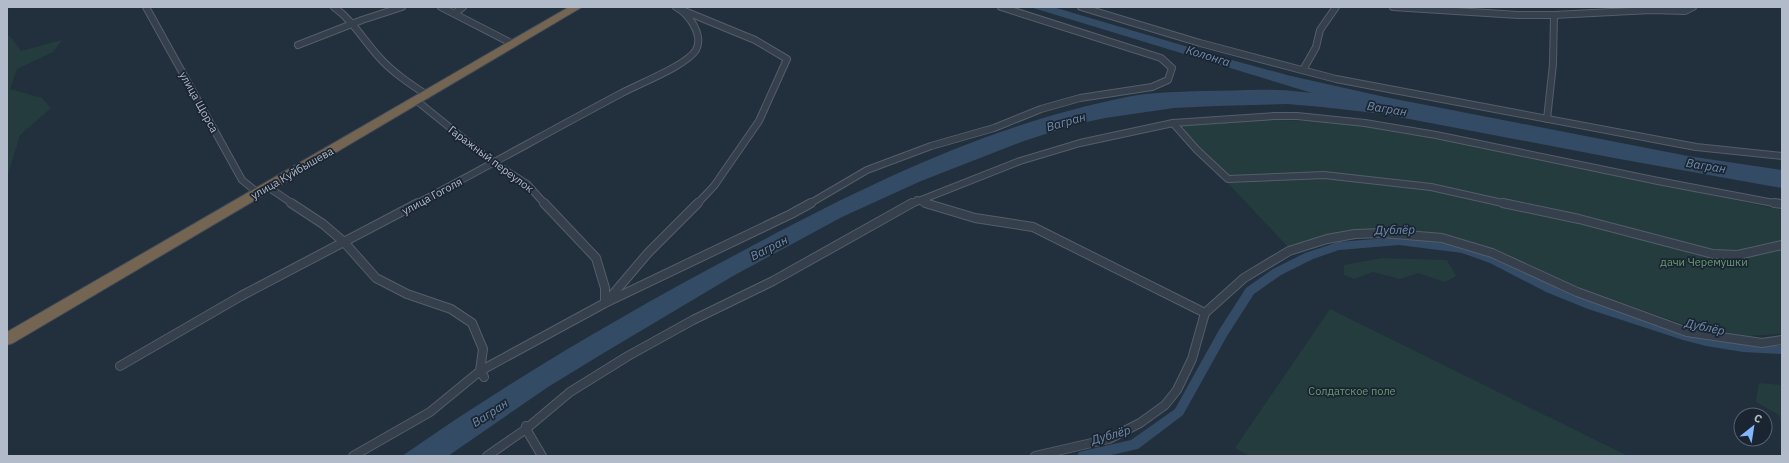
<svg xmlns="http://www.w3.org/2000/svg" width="1789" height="463" font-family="'IBM Plex Sans',sans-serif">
<rect width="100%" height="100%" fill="#222f3d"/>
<!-- green -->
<g fill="#243c3e">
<path d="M7,36h3l11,15 41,-11 -9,12 -36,17 -7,20 32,9 9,10 -31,27 -13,43z"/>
<path d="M1264,120l57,1 63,7 105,20 293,62v124l-36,2 -60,-11 -112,-39 -67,-32 -56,-16 -43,-7 -39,-2 -47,7 -34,11 -114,-121z"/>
<path d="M1382,258l65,2 9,16 -11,6 -27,-9 -18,6 -27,-7 -19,7 -10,-4v-10z"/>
<path d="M1330,309l298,147h-379l-14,-8z"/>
<path d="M1759,383l23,2v42l-3,-12 -23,-13z"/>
</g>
<!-- water -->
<path fill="#344b65" d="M1030,7h23l186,55 52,14 94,21 303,59 94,14v18l-168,-30 -231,-44 -61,-7 -35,-3 -71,2 -42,2 -69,10 -32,7 -49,16 -103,40 -79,36 -109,59 -131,78 -54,33 -100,69h-46c107,-75 220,-141 335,-202 125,-67 250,-129 390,-157 25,-5 50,-5 75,-6 25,0 50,-2 75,-1 12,0 24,2 35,3z"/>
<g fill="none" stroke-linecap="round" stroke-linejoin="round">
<!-- canal -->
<path fill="#344b65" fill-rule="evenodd" d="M1399,237l64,9 35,11 56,29 42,17 87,29 23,6 37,6 39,2v8l-39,-2 -37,-6 -23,-6 -95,-31 -42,-17 -56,-29 -28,-10 -63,-8 -60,5 -26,9 -32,16 -27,19 -27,42 -44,79 -45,34 -31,7h-30l2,-4 4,-1 48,-11 44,-31 44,-79 27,-42 27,-19 32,-16 33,-11z"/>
<!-- street-far1 casing -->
<g stroke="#545e6b" stroke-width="8">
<g id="street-far1">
<path d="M146,7l96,173 16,13"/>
<path d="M334,7c18,13 29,32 44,49 14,16 32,28 49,39"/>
<path d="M441,7l72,37"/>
<path d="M1081,7l119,36 136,36 360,68 86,9"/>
<path d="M1393,7l125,8h36l97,-5 34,1 8,-4"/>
<path d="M682,10l73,30 32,19 -28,62 -45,65 -17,18"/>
<path d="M455,13l8,-6"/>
<path d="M298,45l64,-25 40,-13"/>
<path d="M1303,70l13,-23 4,-17 16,-23"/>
<path d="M417,101l77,62 33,21 18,20"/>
<path d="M1547,119l6,-55 1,-49"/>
<path d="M1173,123l24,27 31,29 96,-4 107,12 76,17"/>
<path d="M268,187l25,17"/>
<path d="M917,200l11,4"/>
<path d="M416,204c69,-36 136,-74 204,-110 18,-10 66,-28 76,-44 8,-15 -7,-36 -20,-43"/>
<path d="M809,204l58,-34 64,-24 63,-18 47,-19 39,-11 72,-11 16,-7 4,-12 -11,-10 -160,-51"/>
<path d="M911,204l109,-43 60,-18 93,-20 101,-7h23l68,7 71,12 222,46 121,23"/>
</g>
</g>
<!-- street casing -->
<g stroke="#545e6b" stroke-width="10">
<g id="street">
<path d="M291,203l32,21 21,18 32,36 31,16 44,15 21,14 11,26 -3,22 4,6"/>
<path d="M544,203l52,55 9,30v15"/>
<path d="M925,203l50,15 58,9 172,86"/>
<path d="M1503,203l76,16 134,35 25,1 44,-10"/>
<path d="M1774,203l8,1"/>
<path d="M608,300l40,-47 50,-50"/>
<path d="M120,366l121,-70 177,-93"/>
<path d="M526,426v3l16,27"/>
<path d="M353,456l77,-44 50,-41 125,-68 186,-89 20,-11"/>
<path d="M487,456l39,-27 44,-37 58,-36 65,-36 80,-39 139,-78"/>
<path d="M1035,456l74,-17 31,-16 25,-18 12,-15 15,-31 13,-46 39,-35 45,-27 38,-12 28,-5 28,-1 59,5 50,15 85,39 110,40 75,11 20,-3"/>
</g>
</g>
<!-- highway casing -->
<g stroke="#414b58" stroke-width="2">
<path id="highway" d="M569,7h13l-569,336 -6,2v-13z"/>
</g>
<!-- street-far1 -->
<use href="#street-far1" stroke="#36404d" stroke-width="6"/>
<!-- street -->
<use href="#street" stroke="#36404d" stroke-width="8"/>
<!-- highway -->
<use href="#highway" fill="#746552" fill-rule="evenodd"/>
</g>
<g text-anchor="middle" stroke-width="3.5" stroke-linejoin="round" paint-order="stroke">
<!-- street labels -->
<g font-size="11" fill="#b1bbc9" stroke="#1b2532">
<text transform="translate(199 102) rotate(61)" y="4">улица Щорса</text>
<text transform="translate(491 159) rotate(37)" y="4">Гаражный переулок</text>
<text transform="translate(292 173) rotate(-30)" y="4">улица Куйбышева</text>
<text transform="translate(432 196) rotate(-28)" y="4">улица Гоголя</text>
</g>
<!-- park labels -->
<g font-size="11" fill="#679b71" stroke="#1b2532">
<text x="1704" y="266">дачи Черемушки</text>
<text x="1352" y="395">Солдатское поле</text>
</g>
<!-- water labels -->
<g font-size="12" font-style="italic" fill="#708dae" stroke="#1b2532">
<text transform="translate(1208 56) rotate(17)" y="4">Колонга</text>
<text transform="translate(1387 109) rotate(9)" y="4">Вагран</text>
<text transform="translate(1066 122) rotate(-16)" y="4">Вагран</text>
<text transform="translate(1706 166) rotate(9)" y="4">Вагран</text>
<text transform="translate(1395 230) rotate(-1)" y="4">Дублёр</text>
<text transform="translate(769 248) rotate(-27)" y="4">Вагран</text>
<text transform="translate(1705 327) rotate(12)" y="4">Дублёр</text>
<text transform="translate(490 413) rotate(-33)" y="4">Вагран</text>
<text transform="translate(1111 435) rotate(-16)" y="4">Дублёр</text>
</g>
</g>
<!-- border -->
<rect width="1789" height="463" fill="none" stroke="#b1bbc9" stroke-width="16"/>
<!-- north arrow -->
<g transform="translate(1753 427) rotate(30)"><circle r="19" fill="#1b2532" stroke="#57616e"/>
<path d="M0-3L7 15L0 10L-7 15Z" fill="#82b7fd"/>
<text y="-6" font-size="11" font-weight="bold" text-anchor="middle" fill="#b1bbc9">С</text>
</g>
</svg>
